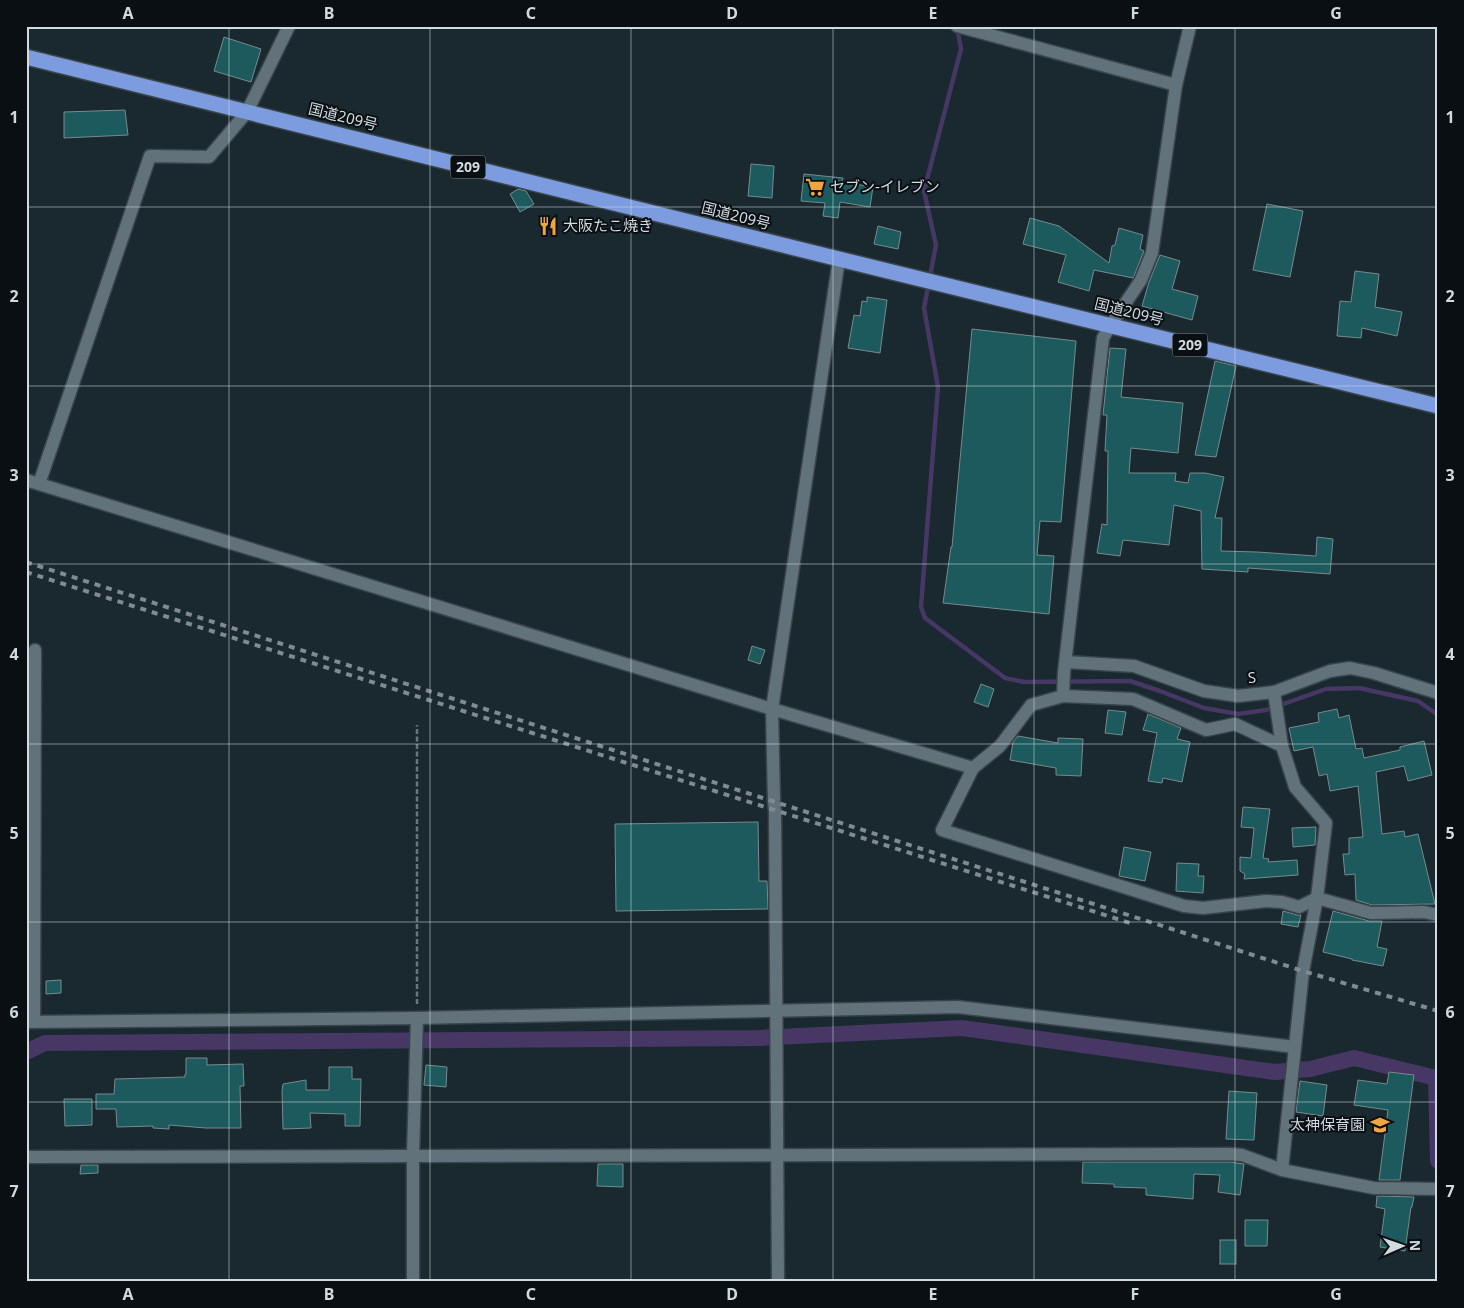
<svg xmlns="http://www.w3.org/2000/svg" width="1464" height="1308" font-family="'Noto Sans','Noto Sans JP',sans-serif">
<rect width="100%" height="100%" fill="#1a282f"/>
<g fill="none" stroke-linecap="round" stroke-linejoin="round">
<!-- stream -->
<path stroke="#463764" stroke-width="4.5" d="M957,27l4,22 -37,142 12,54 -12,63 14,79 -17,220 4,11 80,60 19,4 106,-1 30,10 44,17 34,6 28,-4 60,-21 33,-1 59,13 20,14"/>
<!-- canal -->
<path stroke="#463764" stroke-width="16" d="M26,1052l19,-9 714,-5 203,-10 313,44 35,-3 44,-11 82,20 2,83"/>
</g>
<!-- building -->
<g fill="#1d5a5d" stroke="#778b8c">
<path d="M224,37l37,12 -10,33 -37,-11z"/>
<path d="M125,110l3,25 -64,3v-26z"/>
<path d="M751,164l23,2 -2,32 -24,-2z"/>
<path d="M804,174l39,4 -1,4 31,5 -3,20 -30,-5 -2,16 -15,-2 2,-13 -24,-2z"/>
<path d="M518,189l8,2 8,13 -14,8 -10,-18z"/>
<path d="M1267,204l36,7 -13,66 -37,-7z"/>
<path d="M1030,218l29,8 50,37 3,-17 3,-1 4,-17 24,7 -3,14 4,2 -10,25 -1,2 -39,-8 -5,21 -31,-9 8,-27 -43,-11z"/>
<path d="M878,226l23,6 -3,17 -24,-5z"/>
<path d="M1160,255l20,6 -8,28 26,7 -6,24 -50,-14 7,-24z"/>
<path d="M1355,271l24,3 -4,33 27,5 -5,24 -35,-8 -1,10 -24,-2 3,-35 11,1z"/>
<path d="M867,297l20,3 -7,53 -32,-5 6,-33 6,1 2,-15 5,1z"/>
<path d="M972,329l104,12 -15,181 -21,-1 -3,34 17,1 -5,58 -106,-11 8,-56h1z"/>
<path d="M1110,348l16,1 -5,48 62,6 -5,50 -47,-5 -2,25h47l-1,8 13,2 2,-10h15l19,4 -9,41h7l-1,33 36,1 59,4 1,-19 16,2 -3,35 -82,-6v4l-46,-3 -1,-58 -27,-6 -5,40 -46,-5 -3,16 -23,-3 5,-29 5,1 1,-74h-3l2,-36h-4z"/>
<path d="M1215,361l21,5 -20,91 -21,-2z"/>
<path d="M752,646l13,4 -5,14 -12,-4z"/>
<path d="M981,684l13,5 -6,18 -14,-5z"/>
<path d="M1337,709l2,9 10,-3 7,34 6,-1 2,10 36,-8v-3l24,-6 8,34 -24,6 -4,-15 -28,6 6,62 22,-3 1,6 13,-3 17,70 -63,1 -16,-5 -1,-26 -10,1 -2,-21h6v-16l14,-1 -5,-51 -28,5 -3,-17 -8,2 -6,-29 -19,4 -5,-23 30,-6 -1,-9z"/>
<path d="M1108,710l18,2 -4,23 -17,-2z"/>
<path d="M1148,714l33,14 -4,11 13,3 -8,40 -19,-4 -1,5 -14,-2 9,-48 -14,-3z"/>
<path d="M1018,736l40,7v-5l25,1 -2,37 -25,-1v-7l-46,-8 3,-18z"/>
<path d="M1243,807l27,2 -7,49 6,1 -1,3 29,-2 1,15 -54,4 1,-5 -5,-3v-14l11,1 3,-30 -13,-1z"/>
<path d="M758,822l1,59h8l1,28 -152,2 -1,-87z"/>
<path d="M1316,827l-1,18 -22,2 -1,-19z"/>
<path d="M1124,847l27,5 -6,29 -26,-5z"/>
<path d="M1177,863l22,1 -1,12h6l-1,17 -27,-2z"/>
<path d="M1283,911l14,4h4l-3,12 -17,-3z"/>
<path d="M1333,911l36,10h13l-5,26 10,2 -4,17 -31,-6v-1l-29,-7z"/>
<path d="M61,980v13l-15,1v-13z"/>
<path d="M186,1058h21v7l36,-1 1,22h-4l1,42h-35l-37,-3v4l-16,-1v-2l-36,1 -1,-18h-20v-15h18l1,-15 70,-2v-3h1z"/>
<path d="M426,1065l21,2 -1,20 -22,-2z"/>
<path d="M329,1067h23v12h9l-1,47h-15v-12l-35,-1 1,15 -28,1 -1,-38 1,-7 23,-4v10h23z"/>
<path d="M1389,1072l25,3 -14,105h-21l9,-70 -34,-5 4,-25 29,4z"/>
<path d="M1300,1081l27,4 -4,31 -27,-4z"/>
<path d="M1229,1091l28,2 -3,47 -28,-1z"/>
<path d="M64,1099h28v26l-27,1z"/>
<path d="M1083,1162h147l14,2 -4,31 -22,-3 2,-17 -26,-1 -1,25 -47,-4v-7l-32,-1v-3l-32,-1z"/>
<path d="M598,1164h25v23l-26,-1z"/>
<path d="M81,1165h17v8l-18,1z"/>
<path d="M1377,1196l37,1 -2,10h-1l-6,44 -25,-4 5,-38 -9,-2z"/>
<path d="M1245,1220h23l-1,26h-22z"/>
<rect x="1220" y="1240" width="16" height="24"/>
</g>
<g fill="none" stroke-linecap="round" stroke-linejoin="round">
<!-- minor casing -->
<g stroke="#39454b" stroke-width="15">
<g id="minor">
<path d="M957,26l219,59"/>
<path d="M1190,26l-14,59 -24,168 -11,27 -31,46 -7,12 -39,334 -1,24 -32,9 -31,41 -27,22 -31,62 242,76 19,2 63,-7 16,1 17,5 18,-9 54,15 53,-1 14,3"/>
<path d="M26,480l746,229 201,59"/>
<path d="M39,484l111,-328 59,1 38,-45 42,-86"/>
<path d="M1066,662l68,4 70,25 34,5 36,-4 56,-21 20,-3 24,5 64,20"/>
<path d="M1063,696l70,3 73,31 29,-6 47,22 -8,-54"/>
<path d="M26,1022l391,-4 541,-11 337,40"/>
<path d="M34,1022l1,-372"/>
<path d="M26,1157l1204,-3 12,1 40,15 92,18 64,1"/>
<path d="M1282,1170l21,-199 14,-73 9,-75 -31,-36 -13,-41"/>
<path d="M413,1282v-126l4,-138"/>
<path d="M778,1282l-3,-471 -1,-10 -2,-92 67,-450"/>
</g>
</g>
<!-- highway casing -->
<g stroke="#39454b" stroke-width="18">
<path id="highway" d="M26,57l813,202 599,147"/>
</g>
<!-- path -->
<path stroke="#6a767c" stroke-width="2.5" stroke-dasharray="5 2.5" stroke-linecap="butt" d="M417,1004v-279"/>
<!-- minor -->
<use href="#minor" stroke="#62727b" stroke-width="12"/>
<!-- highway -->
<use href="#highway" stroke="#7d9bdf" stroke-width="15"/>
<!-- rail -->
<g stroke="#808b91" stroke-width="4" stroke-dasharray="6 6" stroke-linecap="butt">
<path d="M26,562l1277,409 135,40"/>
<path d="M26,572l1104,351"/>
</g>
</g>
<!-- grid -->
<path fill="none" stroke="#d1dadf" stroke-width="1" stroke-opacity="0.55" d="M229,26v1256M430,26v1256M631,26v1256M833,26v1256M1034,26v1256M1235,26v1256M26,207h1412M26,386h1412M26,564h1412M26,744h1412M26,922h1412M26,1102h1412"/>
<!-- icons -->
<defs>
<g id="supermarket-bare" transform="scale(1.5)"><path d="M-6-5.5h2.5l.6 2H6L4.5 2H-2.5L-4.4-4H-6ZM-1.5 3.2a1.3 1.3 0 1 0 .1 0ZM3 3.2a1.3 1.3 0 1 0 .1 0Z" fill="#f1a540" stroke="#090f13" stroke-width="2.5" paint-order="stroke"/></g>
<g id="restaurant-bare" transform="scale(1.5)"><path d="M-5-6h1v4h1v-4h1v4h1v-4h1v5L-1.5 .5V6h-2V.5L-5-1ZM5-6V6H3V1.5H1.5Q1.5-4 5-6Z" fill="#f1a540" stroke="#090f13" stroke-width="2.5" paint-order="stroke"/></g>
<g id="school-bare" transform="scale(1.5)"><path d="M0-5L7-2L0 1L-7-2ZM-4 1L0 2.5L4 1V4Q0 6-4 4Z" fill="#f1a540" stroke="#090f13" stroke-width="2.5" paint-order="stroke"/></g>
</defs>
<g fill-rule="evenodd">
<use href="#supermarket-bare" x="815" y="187"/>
<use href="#restaurant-bare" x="548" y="226"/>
<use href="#school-bare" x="1380" y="1125"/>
</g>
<g text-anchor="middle" stroke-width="4" stroke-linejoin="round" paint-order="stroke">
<!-- shield labels -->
<g fill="#090f13" stroke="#959da2" stroke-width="1">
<rect x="450.5" y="155.5" width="35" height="23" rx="4"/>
<rect x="1172.5" y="333.5" width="35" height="23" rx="4"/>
</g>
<g font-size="14" font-weight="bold" fill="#d1dadf">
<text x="468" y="172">209</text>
<text x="1190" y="350">209</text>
</g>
<!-- street labels -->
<g font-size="15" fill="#d1dadf" stroke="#090f13">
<text transform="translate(343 117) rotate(14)" y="5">国道209号</text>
<text transform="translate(736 216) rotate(14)" y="5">国道209号</text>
<text transform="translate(1129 312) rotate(14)" y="5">国道209号</text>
<text transform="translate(1252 678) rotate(-5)" y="5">S</text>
</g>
<!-- poi labels -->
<g font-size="15" fill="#d1dadf" stroke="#090f13" text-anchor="start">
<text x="830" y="192">セブン-イレブン</text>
<text x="563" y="231">大阪たこ焼き</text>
<text x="1365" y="1130" text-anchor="end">太神保育園</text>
</g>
</g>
<!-- border -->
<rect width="1464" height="1308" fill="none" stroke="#090f13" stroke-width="55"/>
<!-- north arrow -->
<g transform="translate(1402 1246) rotate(88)" stroke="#090f13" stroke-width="4" paint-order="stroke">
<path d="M0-4L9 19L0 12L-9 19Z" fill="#d1dadf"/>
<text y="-8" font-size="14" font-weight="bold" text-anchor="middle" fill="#d1dadf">N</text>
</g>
<rect x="28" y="28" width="1408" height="1252" fill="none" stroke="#d1dadf" stroke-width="2"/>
<g font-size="16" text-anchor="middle" font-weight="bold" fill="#d1dadf">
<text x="128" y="19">A</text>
<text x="329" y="19">B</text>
<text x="531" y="19">C</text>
<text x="732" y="19">D</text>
<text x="933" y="19">E</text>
<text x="1135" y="19">F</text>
<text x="1336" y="19">G</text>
<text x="14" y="123">1</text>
<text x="1450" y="123">1</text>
<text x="14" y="302">2</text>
<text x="1450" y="302">2</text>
<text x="14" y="481">3</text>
<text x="1450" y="481">3</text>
<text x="14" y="660">4</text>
<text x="1450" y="660">4</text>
<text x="14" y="839">5</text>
<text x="1450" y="839">5</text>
<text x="14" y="1018">6</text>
<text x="1450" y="1018">6</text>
<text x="14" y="1197">7</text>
<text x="1450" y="1197">7</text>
<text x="128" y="1300">A</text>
<text x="329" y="1300">B</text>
<text x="531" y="1300">C</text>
<text x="732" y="1300">D</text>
<text x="933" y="1300">E</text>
<text x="1135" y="1300">F</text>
<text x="1336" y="1300">G</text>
</g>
</svg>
